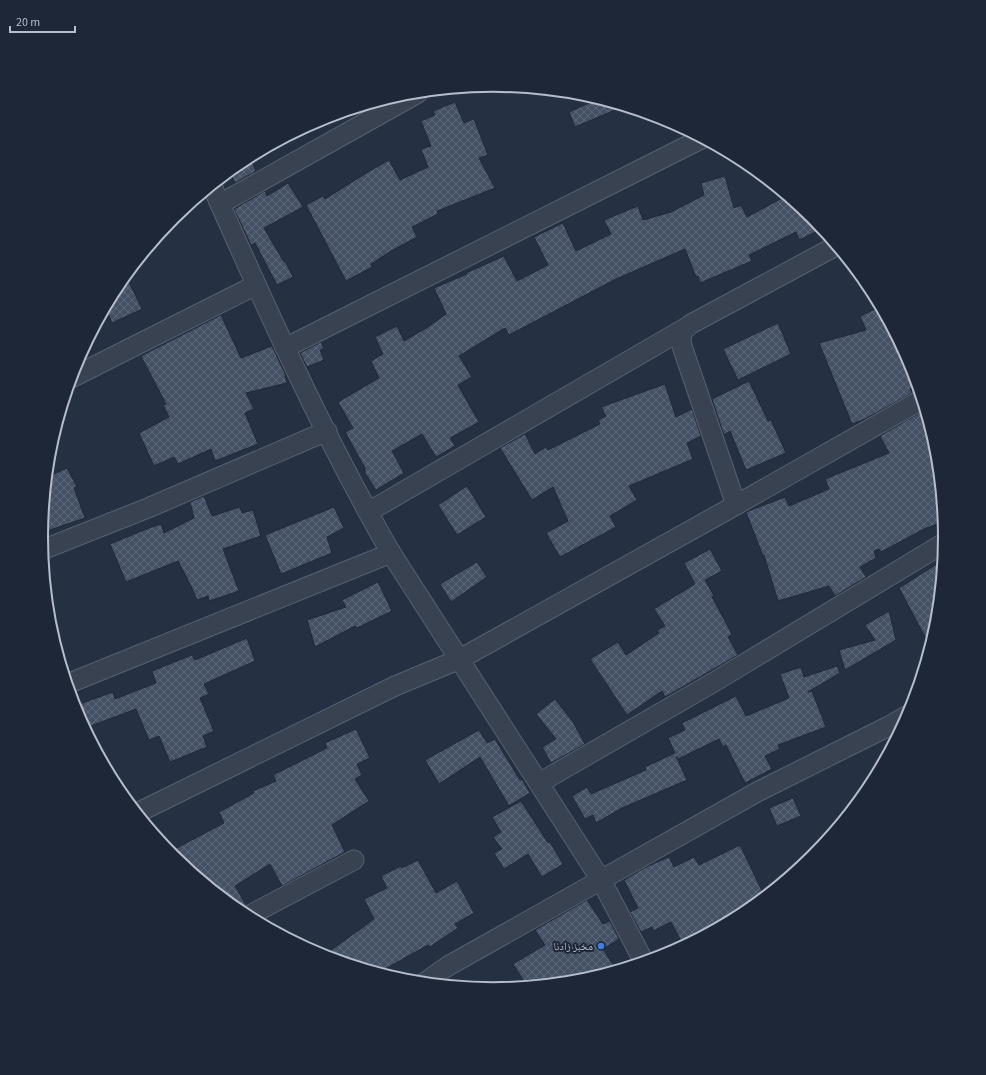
<svg xmlns="http://www.w3.org/2000/svg" width="986" height="1075" font-family="'Source Sans 3','Noto Naskh Arabic',sans-serif">
<defs>
<pattern id="building-cross-hatch" width="8" height="8" patternUnits="userSpaceOnUse"><rect width="8" height="8" fill="#445064"/><path d="M0 0l8 8M0 8l8-8" fill="none" stroke="#5d6779"/></pattern>
</defs>
<rect width="100%" height="100%" fill="#253042"/>
<!-- building -->
<g fill="url(#building-cross-hatch)" stroke="#202939">
<path d="M598,99l24,8 -47,20 -6,-15z"/>
<path d="M455,102l9,21 10,-4 14,36 -9,3 16,30 -58,23 1,3 -26,13 5,10 -26,14 -20,13 1,3 -26,14 -40,-76 17,-9 2,3 43,-27 21,-12 11,20 28,-13 -7,-18 10,-3 -10,-25 14,-6 -2,-4z"/>
<path d="M250,157l6,14 -21,12 -5,-11 12,-10z"/>
<path d="M725,176l9,32 7,-3 6,12 39,-21 27,22 9,11 -23,11 -3,-8 -47,23 3,6 -52,22 -2,-7 -2,1 -11,-28 -69,30 -107,56 -4,-7 -46,28 13,21 -14,8 21,37 -29,16 5,8 -19,11 -14,-23 -30,17 12,22 -28,17 -11,-17v-5l-20,-36 8,-4 -15,-26 41,-24 -8,-17 12,-7 -8,-17 22,-11 7,15 24,-14 18,-13 -12,-26 33,-14 -1,-1 38,-17 13,25 31,-16 -14,-28 29,-14 13,28 35,-17 -7,-14 34,-14 5,14 28,-8 33,-17 -3,-12z"/>
<path d="M288,183l15,24 -39,21 20,34 1,-1 8,16 -16,8 -22,-42 -4,2 -17,-36 31,-18 2,5z"/>
<path d="M126,276l16,33 -30,14 -6,-15 11,-22z"/>
<path d="M880,307l29,54 -7,3 13,23 -5,2 2,4 -47,26 -13,5 -33,-81 47,-13 -6,-14z"/>
<path d="M221,315l20,43 31,-12 14,30h-1l2,7 -41,10 8,16 -9,4 13,31 -43,17 -4,-12 -33,15 -4,-7 -20,9 -15,-33 30,-16 -6,-12 3,-1 -25,-48z"/>
<path d="M778,323l13,31 -53,26 -15,-31z"/>
<path d="M321,342l3,7 -4,1 4,10 -17,7 -7,-14z"/>
<path d="M749,381l19,40 3,-1 15,33 -40,17 -16,-39 -6,4 -12,-36z"/>
<path d="M665,384l11,33 16,-8 9,27 -14,7 6,16 -64,27 8,14 -27,16 6,11 -56,30 -14,-24 22,-12 -15,-34 -21,13 -32,-52 25,-14 10,20 11,-7 2,3 52,-26 -2,-4 8,-4 -5,-9z"/>
<path d="M923,411l3,5 10,34 7,72 -19,7 -43,23 -2,-3 -5,2 2,7 -16,9 6,10 -31,19 -6,-10 -51,15 -14,-46 -1,1 -17,-44 39,-15 4,9 40,-17 -4,-10 64,-26 -9,-17z"/>
<path d="M67,468l10,19 -3,1 11,30 -44,15 6,-56z"/>
<path d="M467,486l19,31 -29,18 -19,-30z"/>
<path d="M204,496l8,20 28,-9 2,6 11,-3 8,26 -38,13 16,42 -30,10 -1,-5 -11,4 -6,-14 -13,-25 -52,21 -16,-38 39,-16 12,-4 3,9 30,-15 -4,-16z"/>
<path d="M334,507l10,21 -17,9 5,16 -51,21 -16,-39z"/>
<path d="M710,549l12,22 -17,9 9,16 -2,1 20,37 -4,3 10,18 -73,42 -3,-6 -35,24 -37,-56 28,-17 8,13 33,-22 -2,-3 8,-4 -11,-17 41,-25 -11,-21z"/>
<path d="M943,560l-7,66 -6,20 -31,-58z"/>
<path d="M477,562l10,15 -36,25 -11,-18z"/>
<path d="M378,582l14,29 -35,17 -2,-2 -40,21 -8,-27 39,-13 -4,-7z"/>
<path d="M889,611l7,29 -51,30 -6,-20 36,-10 -10,-15z"/>
<path d="M247,638l8,23 -51,23 5,10 -9,4 14,33 -11,5 4,11 -37,15 -11,-26 -10,4 -13,-31 -51,19 -10,-18 -1,-4 39,-14 2,7 41,-16 -4,-12 40,-16 3,5z"/>
<path d="M837,666l3,7 -32,19 4,-1 14,36 -48,18 2,4 -15,7 7,13 -27,14 -19,-38 -3,2 -4,-8 -41,20 -2,-3 11,24 -65,28 -26,15 -3,-8 -8,4 -13,-23 15,-9 4,7 55,-24 -1,-3 30,-14 -7,-15 17,-8 -3,-7 54,-27 10,20 43,-18 -9,-24 21,-7 3,10z"/>
<path d="M555,699l18,23 12,22 -34,19 -9,-16 14,-8 -20,-25z"/>
<path d="M356,729l14,29 -13,6 5,11 -7,4 14,22 -37,24 13,27 -63,34 -12,-22 -35,22 11,19 -8,6 -65,-54 -4,-5 55,-29 -5,-11 35,-19 -1,-2 23,-10 -3,-6 54,-27 -2,-5z"/>
<path d="M479,730l8,13 8,-4 25,41 2,-1 8,14 -21,13 -29,-49 -41,27 -14,-24z"/>
<path d="M793,798l8,18 -24,10 -8,-18z"/>
<path d="M521,801l27,42 2,-1 13,22 -21,13 -14,-23 -24,15 -10,-16 8,-4 -9,-12 8,-5 -9,-15z"/>
<path d="M740,845l23,48 -30,18 3,7 -52,28 -13,-24 -18,9 -1,-4 -11,5 -11,-20 8,-4 -14,-28 22,-13 23,-10 5,10 20,-10 5,8z"/>
<path d="M418,860l18,33 21,-12 17,32 -19,11 3,4 -28,19 -2,-2 -50,28 -55,-17 51,-37 -10,-20 23,-11 -6,-12 20,-10 1,2z"/>
<path d="M587,900l16,24 7,-3 9,18 -16,10 13,21 -35,11 -54,5 -14,-22 32,-19 -10,-15z"/>
</g>
<g fill="none" stroke-linecap="round" stroke-linejoin="round">
<!-- street casing -->
<g stroke="#57606f" stroke-width="21">
<g id="street">
<path d="M212,186c55,124 111,249 179,367l210,327 43,82"/>
<path d="M220,204l198,-111"/>
<path d="M285,348l416,-209"/>
<path d="M71,378l185,-93"/>
<path d="M736,505l-53,-156c-4,-11 -2,-18 8,-25l145,-78"/>
<path d="M368,512l319,-185"/>
<path d="M42,550l106,-42 179,-77"/>
<path d="M67,684l324,-131"/>
<path d="M539,783l175,-101 230,-139"/>
<path d="M137,813l258,-127 65,-27 276,-154 185,-105"/>
<path d="M248,916l106,-56"/>
<path d="M424,983l24,-17 311,-175 128,-64 21,-12"/>
</g>
</g>
<!-- street -->
<use href="#street" stroke="#394251" stroke-width="19"/>
</g>
<!-- markers -->
<circle fill="#3f7fe0" stroke="#1e2737" stroke-width="1.5" cx="601" cy="946" r="4"/>
<g text-anchor="middle" stroke-width="4" stroke-linejoin="round" paint-order="stroke">
<!-- poi labels -->
<g font-size="11" fill="#b6bdcc" stroke="#1e2737" text-anchor="end">
<text x="593" y="950">مخبز زادنا</text>
</g>
</g>
<!-- crop -->
<path d="M0 0H986V1075H0ZM48 537a445 445 0 1 1 890 0a445 445 0 1 1-890 0Z" fill="#1e2737" fill-rule="evenodd"/>
<path fill="none" stroke="#b6bdcc" stroke-width="2" d="M48 537a445 445 0 1 1 890 0a445 445 0 1 1-890 0Z"/>
<!-- scale -->
<path d="M10 26v6h65v-6" fill="none" stroke="#b6bdcc" stroke-width="2"/>
<text x="16" y="26" font-size="12" fill="#b6bdcc" stroke="#1e2737" stroke-width="3" paint-order="stroke">20 m</text>
</svg>
